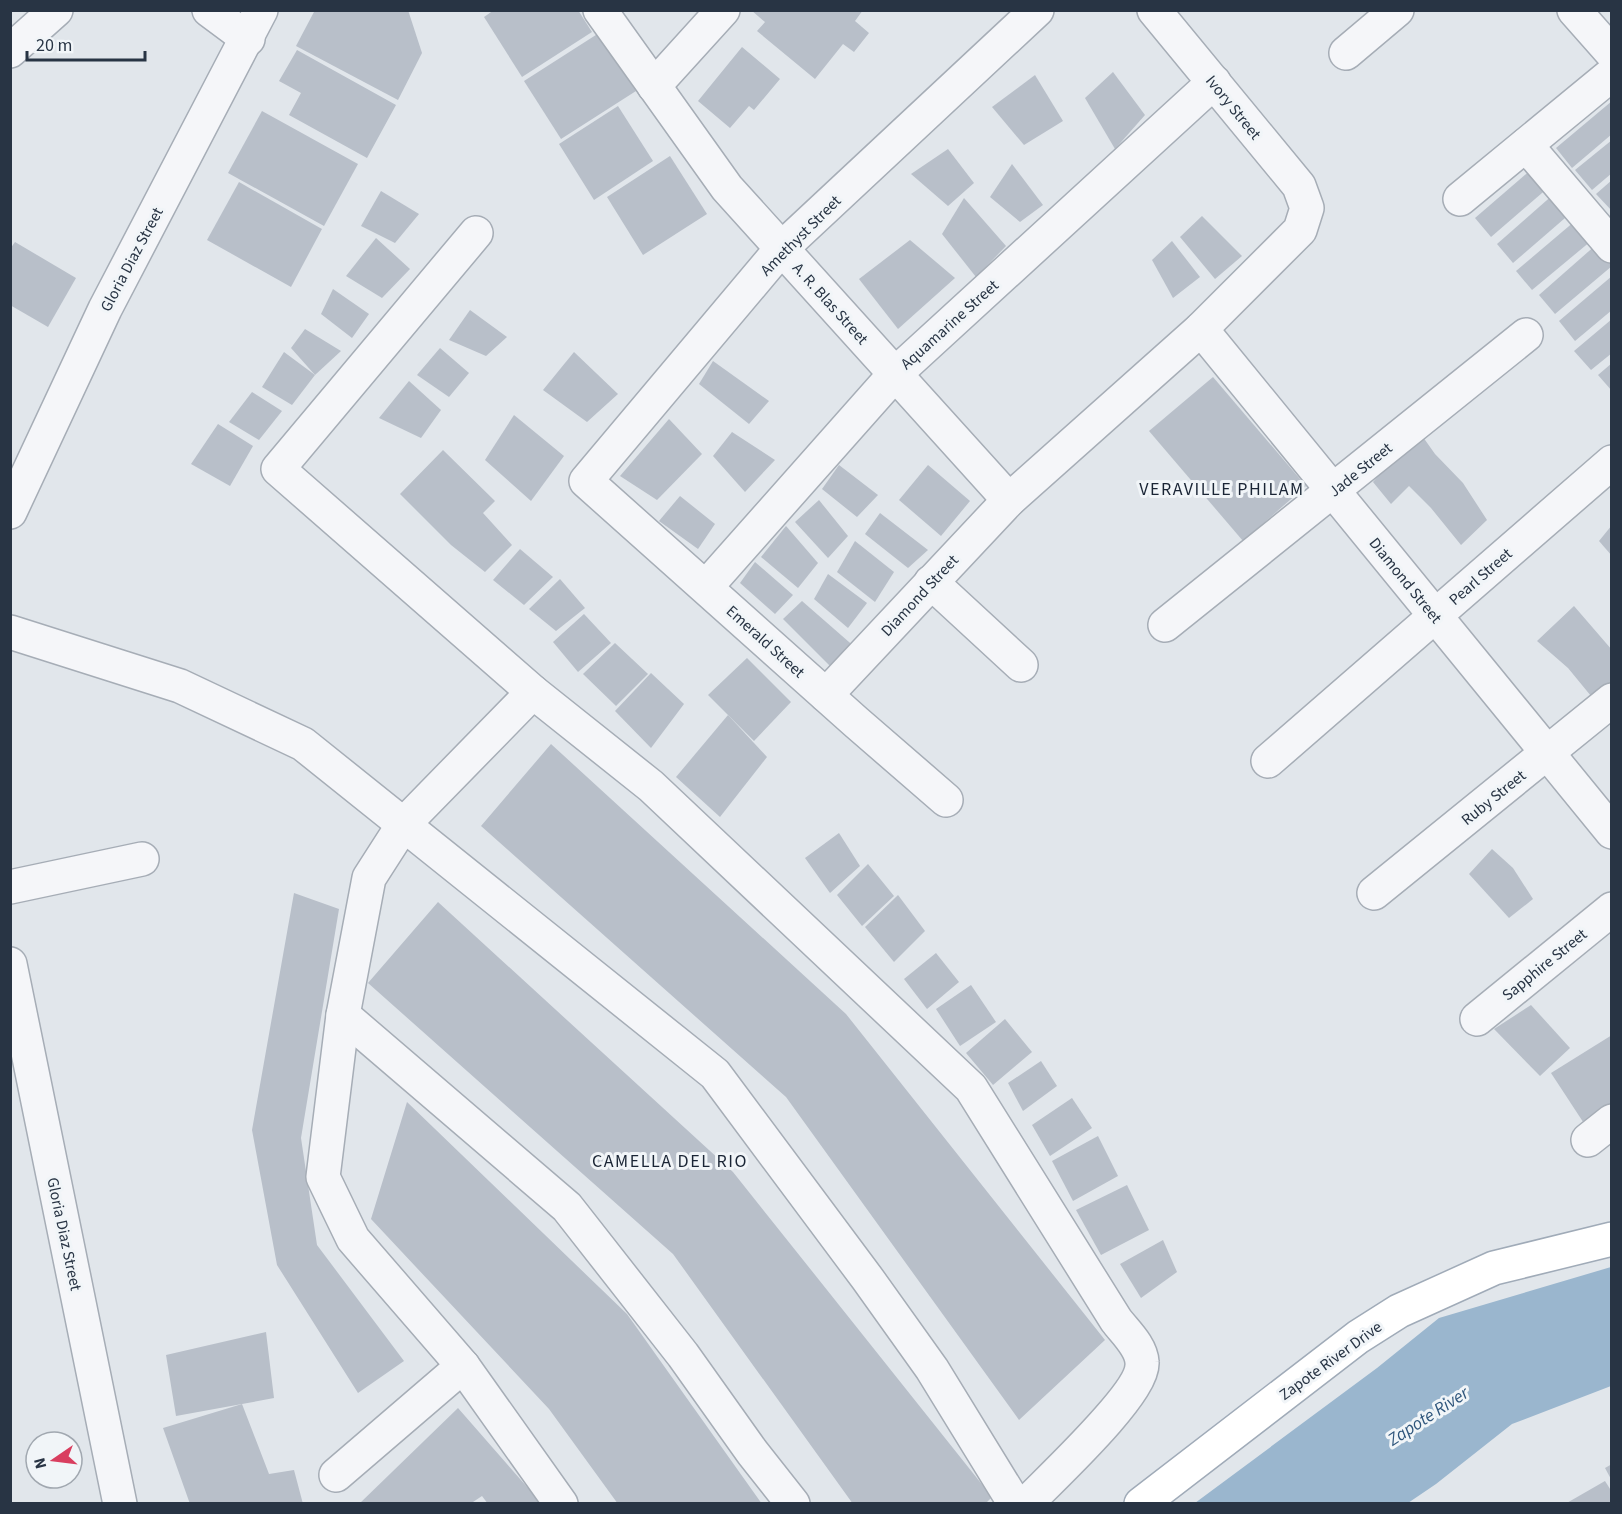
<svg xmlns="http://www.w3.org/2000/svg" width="1622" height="1514" font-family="'Source Sans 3',sans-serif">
<rect width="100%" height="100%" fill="#e1e6eb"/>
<!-- water -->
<path fill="#9ab6ce" d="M1611,1267v119l-99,38 -76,60 -28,19h-213l182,-135 62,-50z"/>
<!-- building -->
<g fill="#b8bfc9">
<path d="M315,10h93l14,43 -24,47 -102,-54z"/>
<path d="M494,10h84l14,22 -70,45 -38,-60z"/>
<path d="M751,10h112l-8,11 14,12 -15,19 -11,-8 -28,35 -58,-48 8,-9z"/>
<path d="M599,33l37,58 -75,48 -37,-58z"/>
<path d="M742,47l38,32 -26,31 -5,-4 -19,22 -32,-27z"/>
<path d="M297,50l99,55 -29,53 -78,-43 12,-22 -22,-12z"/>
<path d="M1113,72l32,43 -30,34 -30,-51z"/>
<path d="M1035,75l28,46 -39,24 -32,-38z"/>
<path d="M1612,101v33l-40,34 -16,-20z"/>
<path d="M618,106l35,55 -59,39 -35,-56z"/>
<path d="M262,111l96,53 -34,62 -96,-53z"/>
<path d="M1612,140v33l-20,17 -17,-20z"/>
<path d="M948,149l26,34 -26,23 -37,-32z"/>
<path d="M670,156l37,58 -64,41 -36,-58z"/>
<path d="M1012,164l31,41 -23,17 -30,-25z"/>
<path d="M1533,168l16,19 -58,50 -16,-19z"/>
<path d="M1612,180v31l-16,-17z"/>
<path d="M239,182l83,47 -31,58 -84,-47z"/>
<path d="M381,191l38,23 -24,29 -34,-17z"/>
<path d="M1555,193l17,19 -59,51 -16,-19z"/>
<path d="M964,198l42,48 -30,31 -34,-43z"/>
<path d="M1202,216l40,40 -27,23 -35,-42z"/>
<path d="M1575,221l16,20 -59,49 -16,-19z"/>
<path d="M376,238l34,31 -28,29 -36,-22z"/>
<path d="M910,240l45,38 -57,51 -39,-50z"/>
<path d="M1172,241l28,36 -27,21 -21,-38z"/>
<path d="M15,242l61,36 -28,49 -38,-22v-56z"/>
<path d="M1597,244l15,17v5l-57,48 -16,-19z"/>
<path d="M1612,276v34l-37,31 -16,-20z"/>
<path d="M333,289l36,25 -17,24 -31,-24z"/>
<path d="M470,310l37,27 -21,19 -37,-16z"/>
<path d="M1612,319v34l-21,17 -17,-19z"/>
<path d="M305,329l36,22 -26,24 -24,-27z"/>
<path d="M440,348l29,25 -20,24 -32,-22z"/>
<path d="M284,352l31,23 -23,30 -30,-18z"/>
<path d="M574,352l44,42 -31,28 -44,-32z"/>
<path d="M713,361l56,40 -20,23 -50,-40z"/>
<path d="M1612,363v28l-14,-16z"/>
<path d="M1213,377l93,109 -63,55 -94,-110z"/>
<path d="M409,381l32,29 -20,28 -42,-20z"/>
<path d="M252,392l30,19 -23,29 -30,-18z"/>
<path d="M514,415l50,41 -33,45 -46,-41z"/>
<path d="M669,419l33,35 -45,46 -37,-24z"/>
<path d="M218,424l35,22 -23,40 -39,-22z"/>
<path d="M1418,430l17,24 28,29 24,37 -26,25 -30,-37 -22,-22 -18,18 -18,-22z"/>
<path d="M732,432l43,28 -30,32 -32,-36z"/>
<path d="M443,450l52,51 -12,12 29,32 -27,27 -34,-27 -51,-51z"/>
<path d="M839,465l39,30 -21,22 -35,-28z"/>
<path d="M928,465l42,36 -29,35 -42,-36z"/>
<path d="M680,496l35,28 -17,25 -39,-28z"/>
<path d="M819,500l29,36 -20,22 -33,-36z"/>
<path d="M880,513l48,37 -20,18 -43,-34z"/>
<path d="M1612,525v31l-13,-15z"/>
<path d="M786,526l32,37 -20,25 -37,-31z"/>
<path d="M855,541l39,31 -19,30 -38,-30z"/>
<path d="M520,549l33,28 -29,28 -31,-25z"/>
<path d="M755,562l38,33 -18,19 -35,-31z"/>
<path d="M828,574l39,29 -19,25 -34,-29z"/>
<path d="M560,579l25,29 -29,23 -27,-22z"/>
<path d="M802,601l55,48 -23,21 -51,-51z"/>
<path d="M1574,606l38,44v32l-21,14 -23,-28 -31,-27z"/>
<path d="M584,614l27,29 -33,29 -25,-30z"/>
<path d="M615,643l33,31 -32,32 -33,-32z"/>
<path d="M747,658l44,44 -37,39 -46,-46z"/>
<path d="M651,673l33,31 -33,44 -36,-37z"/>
<path d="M728,715l39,42 -47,60 -44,-40z"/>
<path d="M551,744l295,270 259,326 -86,80 -233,-323 -305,-271z"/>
<path d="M839,833l21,33 -30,27 -25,-35z"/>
<path d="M1492,849l21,19 20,31 -24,19 -40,-44z"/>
<path d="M868,864l26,32 -32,30 -25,-31z"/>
<path d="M294,893l45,16 -38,229 16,107 87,116 -46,32 -81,-128 -25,-135z"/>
<path d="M898,895l27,36 -31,31 -29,-35z"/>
<path d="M438,902l295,270 259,325 -7,7h-132l-180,-250 -305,-271z"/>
<path d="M936,953l23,29 -32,27 -23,-30z"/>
<path d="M971,985l25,37 -36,24 -24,-37z"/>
<path d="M1531,1005l39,43 -30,28 -46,-47z"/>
<path d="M1005,1019l27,33 -39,33 -27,-32z"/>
<path d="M1612,1035v76l-23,20 -38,-58z"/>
<path d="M1041,1061l16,25 -34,25 -15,-28z"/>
<path d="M1072,1098l20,30 -42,28 -18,-31z"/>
<path d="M407,1102l220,212 135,190h-144l-69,-95 -178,-190z"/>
<path d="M1098,1136l20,40 -45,25 -21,-40z"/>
<path d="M1127,1185l22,45 -48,25 -25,-45z"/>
<path d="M1163,1240l14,32 -36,26 -21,-34z"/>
<path d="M266,1332l8,66 -32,6 27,70 25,-4 9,34h-113l-27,-76 79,-24 -66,12 -10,-61z"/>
<path d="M458,1408l84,96h-54l-6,-8 -12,8h-111z"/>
<path d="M1612,1464v17l-7,-13z"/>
<path d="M1605,1481l7,11v12h-47z"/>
</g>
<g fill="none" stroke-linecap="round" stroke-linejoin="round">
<!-- minor casing -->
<g stroke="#a6adb6" stroke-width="36">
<g id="minor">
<path d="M209,10l39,29"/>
<path d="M600,10l127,178 282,312"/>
<path d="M1574,10l38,43"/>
<path d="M10,51l46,-41"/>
<path d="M1346,53l51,-43"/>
<path d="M654,86l69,-76"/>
<path d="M1526,145l86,101"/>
<path d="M1460,199l152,-125"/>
<path d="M476,233l-198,236 255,223 118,94 320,302 145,232c9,12 25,26 26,42 3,30 -92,117 -116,142"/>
<path d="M1201,329l411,503"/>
<path d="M10,512l95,-203 156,-299"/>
<path d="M931,582l90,83"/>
<path d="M706,587l188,-212 320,-293"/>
<path d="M1165,625l361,-290"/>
<path d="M10,632l170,54 123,58 412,330 152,204 65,91 83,135"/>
<path d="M533,692l-130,133 -34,53 -26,137 -20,162 30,62 110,127 98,138"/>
<path d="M826,695l183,-195 192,-171 99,-99 7,-22 -8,-22 -145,-176"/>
<path d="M1268,761l344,-299"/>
<path d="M946,800l-90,-78 -270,-241 196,-233 255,-238"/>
<path d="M10,887l132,-28"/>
<path d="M1374,893l238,-193"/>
<path d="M10,964l110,540"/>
<path d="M343,1015l224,192 116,148 69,97 41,52"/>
<path d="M1477,1019l135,-110"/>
<path d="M1588,1140l24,-19"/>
<path d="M336,1475l127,-109"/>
</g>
</g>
<!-- major casing -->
<g stroke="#a0abb8" stroke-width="36">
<path id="major" d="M1141,1504l217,-167 41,-26 95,-43 118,-29"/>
</g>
<!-- minor -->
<use href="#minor" stroke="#f5f6f9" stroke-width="33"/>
<!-- major -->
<use href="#major" stroke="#fff" stroke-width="33"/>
</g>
<g text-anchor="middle" stroke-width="6" stroke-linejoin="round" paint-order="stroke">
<!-- street labels -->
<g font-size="16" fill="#283444" stroke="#f1f5f8">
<text transform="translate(1234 107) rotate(51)" y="6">Ivory Street</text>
<text transform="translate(800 235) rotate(-45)" y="6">Amethyst Street</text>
<text transform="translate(131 259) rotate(-62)" y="6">Gloria Diaz Street</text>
<text transform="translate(831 303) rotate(48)" y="6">A. R. Blas Street</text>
<text transform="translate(949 324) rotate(-42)" y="6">Aquamarine Street</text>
<text transform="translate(1360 469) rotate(-39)" y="6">Jade Street</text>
<text transform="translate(1480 576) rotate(-41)" y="6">Pearl Street</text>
<text transform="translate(1406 580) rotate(51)" y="6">Diamond Street</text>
<text transform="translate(919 595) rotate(-47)" y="6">Diamond Street</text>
<text transform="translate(766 641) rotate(42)" y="6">Emerald Street</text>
<text transform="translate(1493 797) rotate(-39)" y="6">Ruby Street</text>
<text transform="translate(1544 964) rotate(-39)" y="6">Sapphire Street</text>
<text transform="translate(65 1234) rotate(78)" y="6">Gloria Diaz Street</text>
<text transform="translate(1330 1360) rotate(-36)" y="6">Zapote River Drive</text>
</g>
<!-- neighbourhood labels -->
<g font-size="18" letter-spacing="1.5" fill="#1a2535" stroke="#f1f5f8">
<text x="1222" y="495">VERAVILLE PHILAM</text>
<text x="670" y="1167">CAMELLA DEL RIO</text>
</g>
<!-- water labels -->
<g font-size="18" font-style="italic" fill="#2f567c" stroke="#f1f5f8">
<text transform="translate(1428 1416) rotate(-33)" y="6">Zapote River</text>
</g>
</g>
<!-- border -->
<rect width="1622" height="1514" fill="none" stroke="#283444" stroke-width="24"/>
<!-- north arrow -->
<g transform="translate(54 1460) rotate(256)"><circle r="28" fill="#f1f5f8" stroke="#a1a8b0" stroke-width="1.5"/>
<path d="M0-4.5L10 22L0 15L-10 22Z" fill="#d93e5f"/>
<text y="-9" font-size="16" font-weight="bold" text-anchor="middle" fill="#283444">N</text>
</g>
<!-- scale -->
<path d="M27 51v9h118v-9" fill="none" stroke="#283444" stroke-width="3"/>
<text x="36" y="51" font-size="18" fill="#283444" stroke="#f1f5f8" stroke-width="4.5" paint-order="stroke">20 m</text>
</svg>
